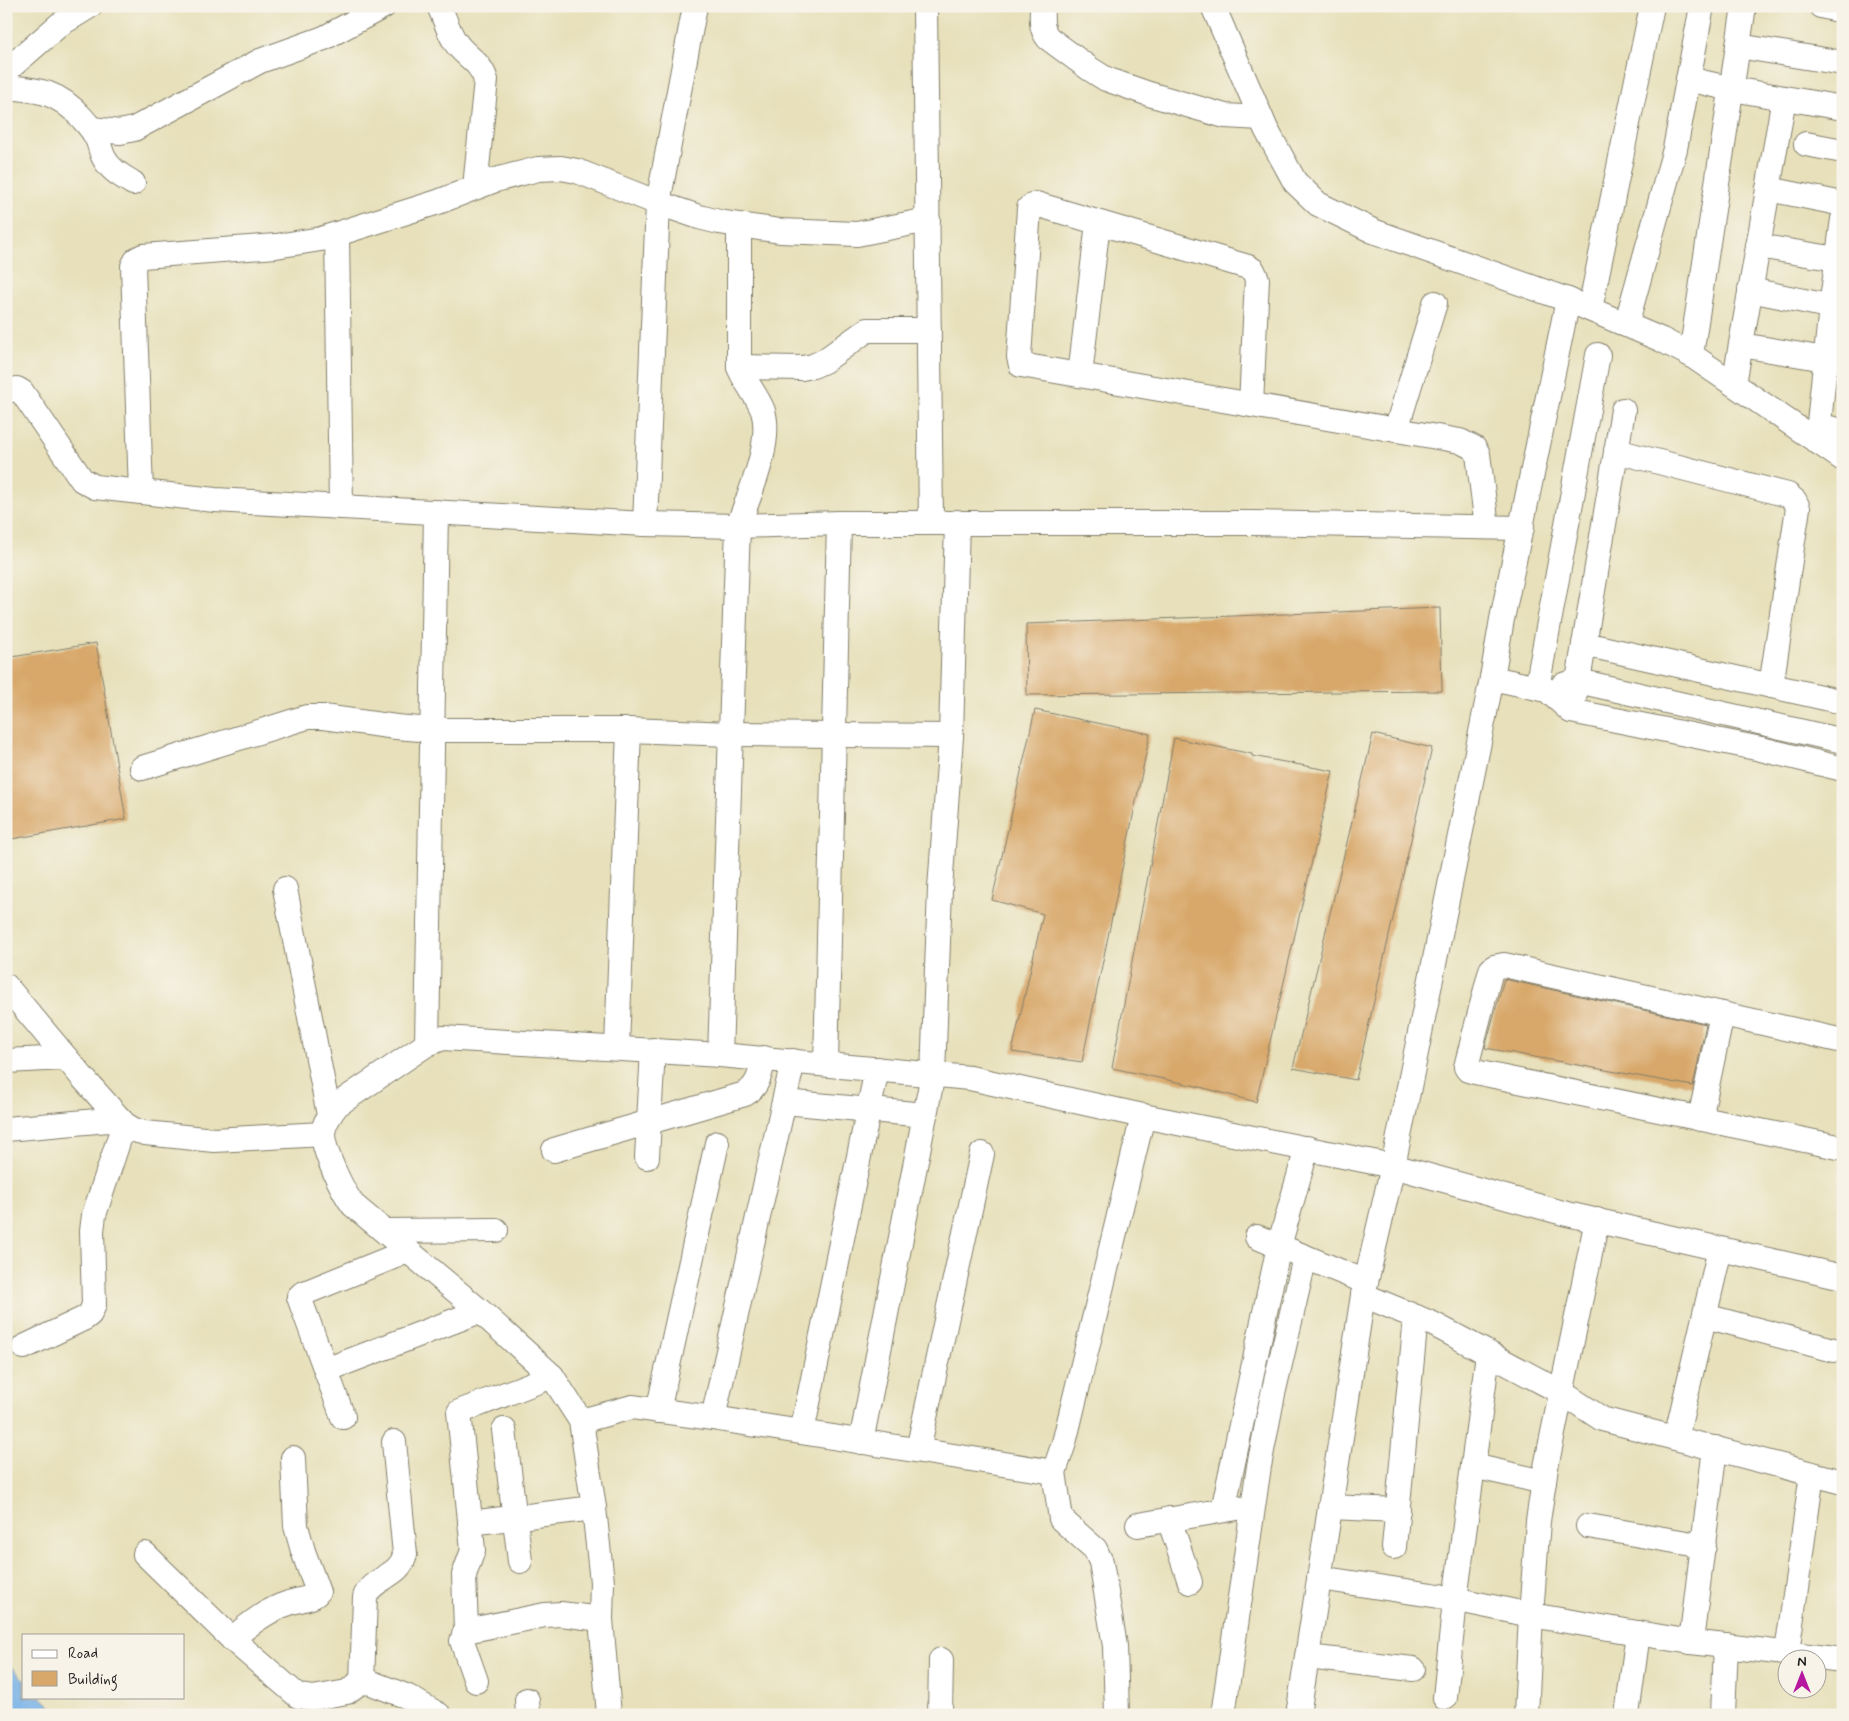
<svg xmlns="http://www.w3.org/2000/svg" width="1849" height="1721" font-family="Mynerve,sans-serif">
<rect width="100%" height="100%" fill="#f7f3e8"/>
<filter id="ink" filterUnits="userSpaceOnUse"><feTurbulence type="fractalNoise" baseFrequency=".02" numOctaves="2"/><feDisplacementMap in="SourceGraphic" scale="10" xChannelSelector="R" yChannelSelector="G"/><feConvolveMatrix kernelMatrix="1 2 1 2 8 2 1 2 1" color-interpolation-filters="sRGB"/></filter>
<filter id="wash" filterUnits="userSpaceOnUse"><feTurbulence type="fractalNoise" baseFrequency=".0096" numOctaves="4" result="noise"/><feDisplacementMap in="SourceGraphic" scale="20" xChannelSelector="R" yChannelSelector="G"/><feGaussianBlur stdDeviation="1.12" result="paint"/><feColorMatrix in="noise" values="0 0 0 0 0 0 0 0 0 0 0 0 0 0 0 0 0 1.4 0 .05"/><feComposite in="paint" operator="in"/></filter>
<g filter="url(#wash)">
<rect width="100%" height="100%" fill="#e7e0ba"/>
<!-- water -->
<path fill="#76b0e6" stroke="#496681" d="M6,1661l18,19v17h17l19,18h-54z"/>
<g id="blocks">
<!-- building -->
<g fill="#d8a86b">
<path d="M1440,608l2,83 -415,4 -1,-71z"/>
<path d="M96,643l30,176 -120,21v-182z"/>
<path d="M1035,710l115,24 -68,328 -70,-10 31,-138 -51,-14z"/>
<path d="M1373,734l59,14 -76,332 -63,-12z"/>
<path d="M1174,738l78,16v2l81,15 -77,331 -60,-16 -84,-18z"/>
<path d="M1504,979l202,45 -13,62 -208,-38z"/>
</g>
</g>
</g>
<g filter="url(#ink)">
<use href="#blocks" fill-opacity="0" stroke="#827e6b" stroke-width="1"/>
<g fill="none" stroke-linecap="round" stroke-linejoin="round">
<!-- minor casing -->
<g stroke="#827e6b" stroke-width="26">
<g id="minor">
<path d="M439,6c5,11 9,24 15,34 10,17 25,19 32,40l-11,107"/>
<path d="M925,6l6,516"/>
<path d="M1042,6c0,12 -2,22 6,32l42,31 16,10 43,15 76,22 36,2"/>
<path d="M1213,6l53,123 29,53 23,22 55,27 195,69 94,40 29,15 152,104"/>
<path d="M1821,6l22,5"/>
<path d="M1738,46l105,17"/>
<path d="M6,71l53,-46 31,-19"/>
<path d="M1688,79l44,10 111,19"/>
<path d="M6,87c35,3 52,5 76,31 5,6 11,12 14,19 4,6 4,14 8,21 6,12 18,18 29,25"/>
<path d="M92,129l28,3 14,-3 126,-68 64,-23 60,-32"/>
<path d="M1806,144l37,7"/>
<path d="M1768,189l75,15"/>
<path d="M337,235l4,272"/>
<path d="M1758,246l85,14"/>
<path d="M1750,290l93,19"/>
<path d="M1568,300l-66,319 -10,59 -99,488 -30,129 70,29 128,68 41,27 241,63"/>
<path d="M1590,309l62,-303"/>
<path d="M1626,325l49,-176 27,-143"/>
<path d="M1741,345l102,17"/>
<path d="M1691,355l53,-349"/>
<path d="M739,367l63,1 11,-2 11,-5 43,-31h62"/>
<path d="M1080,375l18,-152"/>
<path d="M1734,384l50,-286"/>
<path d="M6,391l11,-2 5,3 60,88 13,7 120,13 430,24 93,2 101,-3h414l269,5"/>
<path d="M1251,405l6,-126 -4,-9 -5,-3 -212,-63 -7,4 -10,149 2,8 439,76 14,7 4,6 9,73"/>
<path d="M1820,426l23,5"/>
<path d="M1396,430l39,-127"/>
<path d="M1817,442l14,-135 12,-88"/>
<path d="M1616,451l172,44 7,6 3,7 -27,178"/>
<path d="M141,492l-8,-226 4,-7 6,-3 133,-10 45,-7 117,-37 57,-22 43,-11 23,-1 16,3 81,32 41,14 20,5 61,9 77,3 71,-14"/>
<path d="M645,524l13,-321 37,-197"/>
<path d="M1584,644l259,58"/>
<path d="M1492,678l55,12 24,21 190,38 82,20"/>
<path d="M1563,685l15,-4 265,60"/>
<path d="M1537,688l61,-333"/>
<path d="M1571,711l7,-30 45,-271"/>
<path d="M142,768l165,-51h16l73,10 36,3h197l101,4 221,2"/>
<path d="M285,889l44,226"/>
<path d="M6,986l77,92 41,46 10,6 11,3 69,7 109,-6"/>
<path d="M1843,1041l-339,-76 -10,2 -3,3 -25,97 2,3 7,2 368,76"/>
<path d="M427,1044l9,-532"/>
<path d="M617,1047l12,-317"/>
<path d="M720,1055l18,-529c11,-31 35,-83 25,-115 -6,-16 -18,-28 -24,-44v-142"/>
<path d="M6,1061l60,-3"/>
<path d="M826,1064l13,-541"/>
<path d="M784,1102l141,13"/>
<path d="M1700,1119l22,-105"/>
<path d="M6,1129l114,-10"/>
<path d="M554,1150l191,-56c14,-8 15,-21 19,-36"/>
<path d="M647,1157l6,-107"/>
<path d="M385,1231l111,-1"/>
<path d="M1257,1237l109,45"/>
<path d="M1705,1316l129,34"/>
<path d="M24,1347l61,-29 5,-4 4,-9 -2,-74 2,-16 30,-91"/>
<path d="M326,1370l154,-59"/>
<path d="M658,1411l59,-268"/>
<path d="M343,1417l-44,-120 3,-3 106,-43"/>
<path d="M713,1418l80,-357"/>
<path d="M581,1421l51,-14 81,11 341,54 10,-29 79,-327"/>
<path d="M504,1430l16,131"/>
<path d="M802,1432l75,-363"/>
<path d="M1676,1438l44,-189"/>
<path d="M861,1442l72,-368 7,-185 11,-153 6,-214"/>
<path d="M918,1450l64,-296"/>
<path d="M1473,1466l71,16"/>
<path d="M1054,1472l7,47 34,30 6,13 14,84 2,69"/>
<path d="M1330,1507l68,3"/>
<path d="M1223,1510l56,-264 28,-98"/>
<path d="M1169,1519l21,63"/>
<path d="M470,1523l124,-15"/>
<path d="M1138,1525l99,-17"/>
<path d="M1588,1526l116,20"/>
<path d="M1394,1547l22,-230"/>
<path d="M145,1554l87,85 66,57 15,2 34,-6 12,-9 10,-1 39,15 31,18"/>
<path d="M1319,1578l120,18 92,19 160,27 152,18"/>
<path d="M466,1631l79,-16 16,-1 40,5"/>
<path d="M232,1639c17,-15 35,-29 57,-36 9,-4 23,-3 29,-11l-15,-41 -7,-25 -3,-68"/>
<path d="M1691,1642l24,-194"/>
<path d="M1787,1652l25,-178"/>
<path d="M1307,1657l106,12"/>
<path d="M476,1681l-14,-40 4,-12 -2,-54 9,-25 -14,-138 93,-36"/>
<path d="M362,1682l3,-85c7,-20 36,-20 40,-43l-11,-112"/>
<path d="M1445,1698l10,-98 33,-246"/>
<path d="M527,1700l1,15"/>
<path d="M609,1715l-8,-96 1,-37 -8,-74 -13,-87 -29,-45 -72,-65 -127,-106c-11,-15 -30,-54 -30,-72 1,-11 8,-20 14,-28l90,-61 16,-6 277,17 250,23 173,38 250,50 170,47 280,64"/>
<path d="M940,1715l1,-55"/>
<path d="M1223,1715l36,-249 14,-72 32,-137"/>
<path d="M1298,1715l65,-420"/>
<path d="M1526,1715l5,-100 7,-94 8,-54 51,-247"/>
<path d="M1627,1715l11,-82"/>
<path d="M1723,1715l3,-69"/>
</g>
</g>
<!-- minor -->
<use href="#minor" stroke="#fff" stroke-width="24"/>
</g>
</g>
<!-- margin -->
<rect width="1849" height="1721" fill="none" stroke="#f7f3e8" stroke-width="25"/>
<!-- legend -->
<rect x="22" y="1634" width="162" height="65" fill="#f7f3e8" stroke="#9f9d96"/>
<rect x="32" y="1650" width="25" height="8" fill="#ffffff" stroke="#9f9d96"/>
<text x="68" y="1658" font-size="15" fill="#1c1c1c">Road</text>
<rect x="32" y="1671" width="25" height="15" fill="#d8a86b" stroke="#9f9d96"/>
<text x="68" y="1684" font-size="15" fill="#1c1c1c">Building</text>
<!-- north arrow -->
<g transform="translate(1802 1674)"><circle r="24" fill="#f7f3e8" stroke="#9f9d96"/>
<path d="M0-4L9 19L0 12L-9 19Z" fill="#b5179e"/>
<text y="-8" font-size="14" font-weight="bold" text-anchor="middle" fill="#1c1c1c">N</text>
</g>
</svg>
